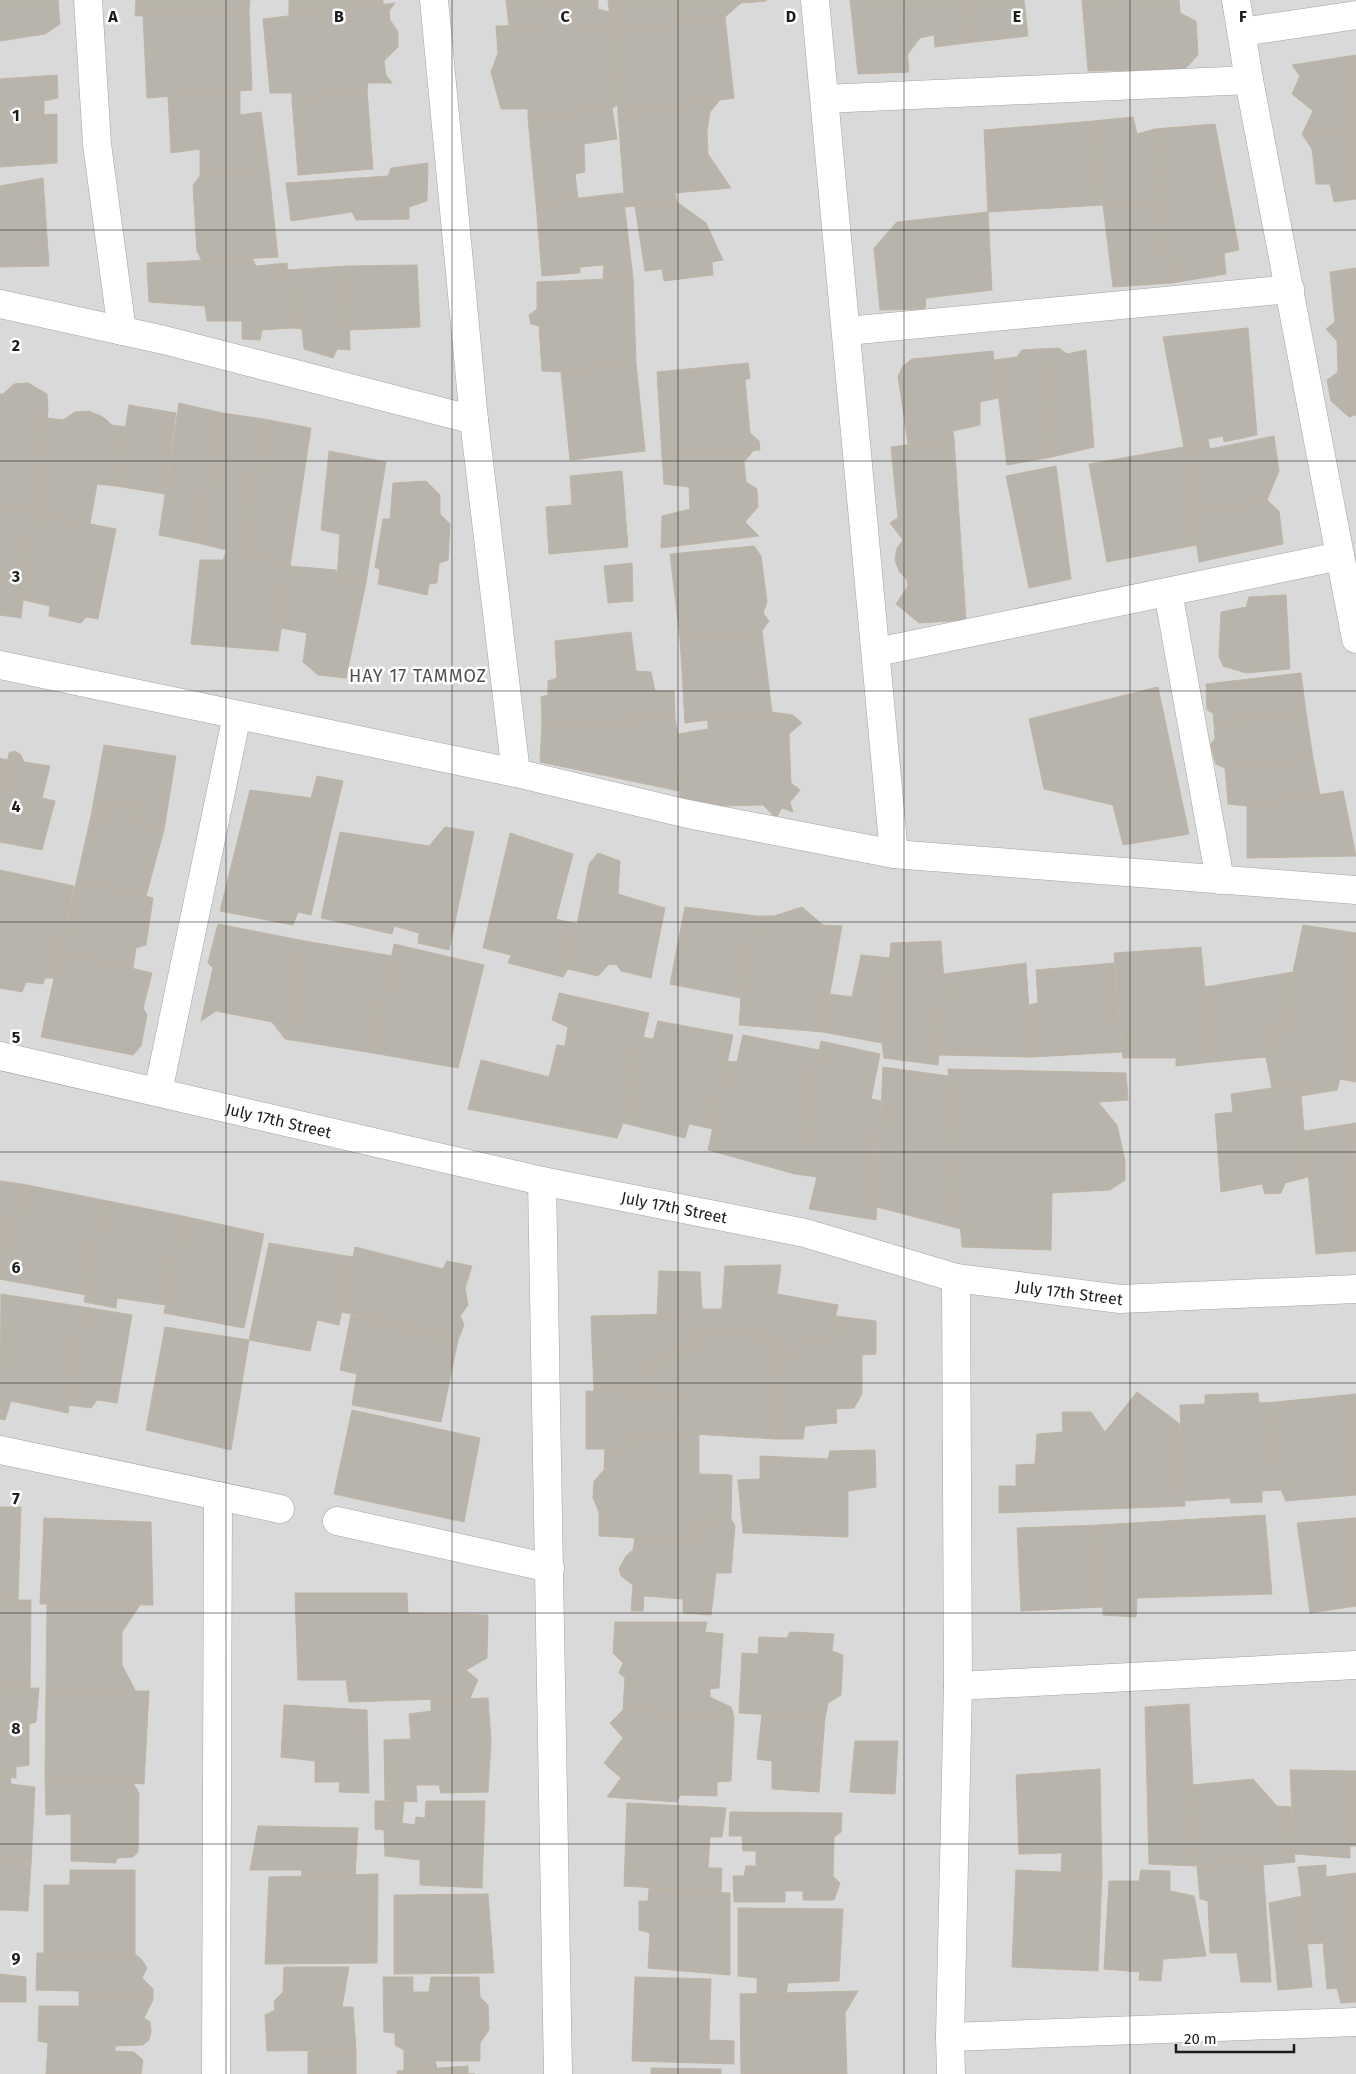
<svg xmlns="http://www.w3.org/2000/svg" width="1356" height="2074" font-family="'Fira Sans',sans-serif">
<rect width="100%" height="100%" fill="#edebe1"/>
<!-- residential -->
<rect fill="#dad9d9" x="0" y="0" width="1356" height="2074"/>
<!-- building -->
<g fill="#b9b4ab" stroke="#beb5a4">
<path d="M0,0h58l2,24 -15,10 -45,7z"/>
<path d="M136,0h114l-1,11 -114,5z"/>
<path d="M289,0h94v4l-94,12z"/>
<path d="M506,0h92v9l11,3 2,14h-102z"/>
<path d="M608,0h72l2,22 -66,9 -5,-5z"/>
<path d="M680,0h86v1l-25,2 -16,14 -43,5z"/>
<path d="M850,0h53l6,72 -51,2z"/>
<path d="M903,0h60l3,43 -31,4 -1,-12 -14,3 -13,17z"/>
<path d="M963,0h61l4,36 -62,7z"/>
<path d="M1082,0h97l1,13 16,8 2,34 -14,15 -96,1z"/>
<path d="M572,1l3,24 36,1 5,5 2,74 -6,3 -84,10v-9h-27l-10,-37 7,-19 -2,-27 49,-1 -1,-20z"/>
<path d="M395,3l-6,8 1,9 8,12v15l-14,14 2,14 6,8h-24l-1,7 -75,9v-6h-22l-7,-74z"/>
<path d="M249,11l3,79 -105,8 -4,-82z"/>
<path d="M725,17l9,81 -116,16 -2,-83z"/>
<path d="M1356,55v71l-54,8 11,-23 -21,-17 8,-18 -8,-11z"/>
<path d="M57,75l1,23 -14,3v15l-44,2v-39z"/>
<path d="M367,90l6,79 -75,6 -6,-76z"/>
<path d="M240,91v24l21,-3 8,61 -69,3v-27l-29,4 -3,-57z"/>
<path d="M720,100l-10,12 -3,19 1,23 23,34 -56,5 2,9 -52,5 -7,-93z"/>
<path d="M612,108l5,31 -33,5 1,28 -10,2 3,25 -42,4 -8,-85z"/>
<path d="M57,114v49l-57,4v-49z"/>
<path d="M1133,117l4,17 18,-5 5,73 -57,3 -9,-84z"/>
<path d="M1094,121l9,84 -115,7 -4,-82z"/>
<path d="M1215,124l24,126 -15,3 2,21 -54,9 -12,-81 -5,-73z"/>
<path d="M1356,126v73l-22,3 -4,-18h-14l-4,-35 -10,-15z"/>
<path d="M428,163l-1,38 -18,6v12l-53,1 -4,-8 -61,9 -5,-38 102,-7 3,-8z"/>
<path d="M269,173l9,84 -76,4 -5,-10 -4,-66 7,-9z"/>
<path d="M43,178l6,88 -49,1v-81z"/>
<path d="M623,193l10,85 -30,1 1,-14 -24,2v6l-38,3 -6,-73z"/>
<path d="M677,202l29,21 17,37 -11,2 1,13 -49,6 -2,-12 -17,2 -10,-64z"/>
<path d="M1160,202l12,81 -59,4 -10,-82z"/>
<path d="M988,212l4,78 -66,8 -1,11 -45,1 -6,-62 23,-26z"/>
<path d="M252,258l4,8 31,-3 4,65 -29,2 -2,10 -18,-1v-18h-35l-2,-15 -56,-4 -2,-39z"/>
<path d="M417,265l3,62 -71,3 -2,-64z"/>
<path d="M347,266l3,84 -13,-1 -4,9 -29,-9 -2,-20 -11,-1 -4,-58z"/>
<path d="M1356,268v71l-19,2 -11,-12 9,-7 -5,-50z"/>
<path d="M633,278l3,85 -75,9 -19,-1 -3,-45 -8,-2 -2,-9 8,-6v-27z"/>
<path d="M1248,328l9,107 -33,7 -1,-6 -15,3 1,6 -25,2 -21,-110z"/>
<path d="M1356,339v76l-7,2 -18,-16 -4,-21 11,-8 -1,-31z"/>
<path d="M1059,348l8,6 19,-4 8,97 -42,10 -13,-108z"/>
<path d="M1039,349l13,108 -45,8 -13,-105 23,-3 5,-7z"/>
<path d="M993,351l5,47 -18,4v23l-27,6 1,8 -46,5 -10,-68 5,-10 9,-7z"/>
<path d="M636,363l9,88 -75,9 -9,-88z"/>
<path d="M748,363l2,15 -5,2 5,53 9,8 1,9 -98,6 -5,-84z"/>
<path d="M28,383l19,11 1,17 -14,102 -34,-6v-113h3l11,-10z"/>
<path d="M179,403l43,10 -24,130 -39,-8z"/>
<path d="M129,405l47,8 -11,81 -49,-8z"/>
<path d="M89,411l14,6 9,8 14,2 -10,59 -19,-2 -7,40 -56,-11 13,-95 16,2 12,-8z"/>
<path d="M222,413l42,6 -21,135 -45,-11z"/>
<path d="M264,419l47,9 -21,138 -47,-12z"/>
<path d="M1274,436l5,35 -12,29 -68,12 -15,-65 25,-2 1,4z"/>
<path d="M954,439l12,181 -47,3 -23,-19 12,-18 -1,-6 -8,-9 -4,-11 2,-12 6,-8 -13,-17 8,-5 -7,-71z"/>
<path d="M1184,447l15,65 -6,8 4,25 -90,17 -18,-98z"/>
<path d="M329,451l57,11 -20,120 -29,-3 3,-45 -19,-4z"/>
<path d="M753,451l-9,11 2,20 11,7 1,18 -13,15 14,14 -98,12 1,-32 28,-7 -1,-22 -25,-3 -2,-28z"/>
<path d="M1056,466l15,113 -42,9 -23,-112z"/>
<path d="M622,471l6,76 -79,7 -3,-47 26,-2 -2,-29z"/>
<path d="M426,481l14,14v19l10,10 -2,36 -9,3 -2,20 -8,1 -2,11 -49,-11 2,-14 -5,-3 8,-48h7l3,-36z"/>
<path d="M1267,500l12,11 4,33 -84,18 -6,-42 6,-8z"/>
<path d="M0,507l34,6 -13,105 -21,-3z"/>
<path d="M34,513l82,16 -18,90 -12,-2 -5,6 -32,-7 1,-10 -27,-6z"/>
<path d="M754,546l7,10 6,46 -4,11 6,8 -7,10 -82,7 -10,-84z"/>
<path d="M227,550l63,16 -12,85 -87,-7 9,-84h23z"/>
<path d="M632,563l1,38 -25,2 -4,-37z"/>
<path d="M290,566l46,4 1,9 29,3 -20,96 -28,-3 -15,-13 4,-29 -26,-5z"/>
<path d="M1286,595l4,74 -44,4 -23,-7 -4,-10 2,-44 25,-5 3,-10z"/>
<path d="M762,631l10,81 -87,11 -5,-85z"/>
<path d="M631,632l5,39 15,1 4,19h19l1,28 -133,3 -1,-25 7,-2v-14l9,-3 -2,-37z"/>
<path d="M1301,673l5,39 -92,11 -1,-10 -6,-3 -1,-26z"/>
<path d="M1158,687l31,147 -66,11 -10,-40 -69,-16 -15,-70z"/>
<path d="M772,712l21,3 9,8 -13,11 2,49 9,7 -10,12 3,10 -11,-4 -6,10 -13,-13 -83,2 -2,-73 30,-5v-10z"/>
<path d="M1306,712l7,46 -88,10 -9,-4 -6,-19 5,-6 -1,-16z"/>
<path d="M675,719l3,15 1,57 -139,-29 2,-40z"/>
<path d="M104,745l72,11 -12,74 -25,-5 3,-20 -30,-6 -6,20 -15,-3z"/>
<path d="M14,751l7,4 3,7 26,4 -8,32 13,3 -13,49 -42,-8v-43l9,-46z"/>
<path d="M0,758l8,2 -8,39z"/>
<path d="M1313,758l7,37 -73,11 -19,-2 -3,-36z"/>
<path d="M317,776l26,5 -32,134 -13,-3 -5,13 -73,-14 30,-121 61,8z"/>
<path d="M1343,791l13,65 -109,2v-52z"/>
<path d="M112,799l30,6 -3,20 25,5 -18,66 -69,-18 14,-62 15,3z"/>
<path d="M445,827l29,5 -25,118 -31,-7 1,-10 -25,-7 -2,8 -71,-16 19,-86 89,14z"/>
<path d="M510,833l63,21 -17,65 21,5 -9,45 -5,8 -55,-14 3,-8 -28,-7z"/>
<path d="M598,853l22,8 -2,33 47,14 -14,70 -30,-7 -4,-6 -8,-1 -11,12 -30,-7 21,-105z"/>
<path d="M0,870l74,16 -20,92h-9l-2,6 -17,-2 -4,10 -22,-4z"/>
<path d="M77,878l76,20 -7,47 -10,3 -3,20 -73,-17z"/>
<path d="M685,907l71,9 -15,82 -71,-14z"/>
<path d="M802,907l21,18 19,1 -19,106 -84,-7 2,-27 15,-82h18z"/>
<path d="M218,924l87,17 -20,98 -13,-17 -56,-11 -15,10 12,-53 -5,-5z"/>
<path d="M1303,925l53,8v149l-16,-3 -3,11 -36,6 -1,-12 -28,4 -6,-31 3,-30 25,-3 -1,-52z"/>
<path d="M305,941l87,15 -19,97 -88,-14z"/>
<path d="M941,941l4,53 -7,71 -54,-7 -2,-15 9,-100z"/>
<path d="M394,944l90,21 -26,103 -85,-15z"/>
<path d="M1201,947l11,115 -36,4v-8h-53l-9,-105z"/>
<path d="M60,951l92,22 -9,35 4,7 -6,31 -8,9 -92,-18z"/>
<path d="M861,955l29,3 -8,85 -59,-11 7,-38 22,3z"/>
<path d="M1026,963l6,94 -93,-2 6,-61 -2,-20z"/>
<path d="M1114,963l8,89 -90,5 -3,-52 9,-2 -2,-33z"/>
<path d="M1293,972l1,52 -25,3 -3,30 -54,5 -7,-75z"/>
<path d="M559,993l90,20 -26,110 -6,15 -149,-29 13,-49 68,17 8,-32 8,1 3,-19 -16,-7z"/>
<path d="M658,1021l75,14 -20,94 -24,-5 -4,14 -62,-15 19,-86 11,2z"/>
<path d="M743,1035l76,15 -24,124 -87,-24 19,-89 10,1z"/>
<path d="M821,1041l59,13 -9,45 10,2 -5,119 -67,-11 8,-32 -22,-3z"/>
<path d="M883,1067l66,9 12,153 -84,-22z"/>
<path d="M948,1069l178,4 2,27 -30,2 19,23 8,36v19l-15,10 -58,3 -1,57 -89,-3z"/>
<path d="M1300,1084l8,93 -23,6 -4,10 -16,1 -3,-10 -41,8 -6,-78 18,-2 -2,-18z"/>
<path d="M1356,1123v128l-40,3 -12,-123z"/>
<path d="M0,1181l22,3 -17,96 -5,-1z"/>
<path d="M22,1184l81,16 -17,95 -81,-15z"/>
<path d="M103,1200l80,16 -17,89 -49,-7 -1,10 -32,-6z"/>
<path d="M183,1216l81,18 -20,94 -80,-15z"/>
<path d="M269,1243l84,14 -14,68 -22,-5 -7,31 -61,-11z"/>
<path d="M355,1247l88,22 4,-8 25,5 -7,22 3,17 -8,11 4,9 -6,15 -116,-28z"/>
<path d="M781,1265l-4,29 61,11 -7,33 -31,2v18l-24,4v-19h-19v-9l-59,1v11h-21v-32l-20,1 2,-44 41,1 2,37h20l3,-43z"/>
<path d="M1,1294l83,13 -16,106 -57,-12 -6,19 -5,-1z"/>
<path d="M84,1307l48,8 -15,88 -20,-3 -6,8 -22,-3z"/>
<path d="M677,1314v44l-28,4v31l-55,-1 -3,-76z"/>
<path d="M351,1315l107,25 -17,82 -89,-17 5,-31 -17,-4z"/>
<path d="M836,1316l40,5v33l-14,1v39l-8,14 -18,1 1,14 -32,3 -2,13h-27v-77l24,-4v-18l31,-2z"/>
<path d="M165,1327l84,13 -18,110 -85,-20z"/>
<path d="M757,1334v9h19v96l-100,-6 1,-40h-28v-31l28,-4v-12h21v-11z"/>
<path d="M586,1391l91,2 -1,40 -45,-1 -4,17h-41z"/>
<path d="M1137,1392l43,32 5,82 -186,7v-27h17v-21l19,-1 2,-30 26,-2 -1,-20h29l14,20z"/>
<path d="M1258,1393l1,10 17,-1 5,88 -19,1v11l-31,1 -1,-5 -46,3 -4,-96 25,-1v-9z"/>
<path d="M1356,1394v101l-70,6 -5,-11 -5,-88z"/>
<path d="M352,1410l128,28 -16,84 -130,-28z"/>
<path d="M631,1432l68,2v40l33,1 -1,44 -34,2 -3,20 -95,-5v-24l-6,-14 1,-17 10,-11 1,-22 22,1z"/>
<path d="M875,1450l1,37 -28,4v46l-105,-4 -5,-53 22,-1v-23l68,3 2,-8z"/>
<path d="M0,1507h21l-3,93h-18z"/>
<path d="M1265,1515l7,79 -135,4 -1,19 -33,-2 -4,-90z"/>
<path d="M44,1518l107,4 2,83 -113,-1z"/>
<path d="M1356,1518v88l-46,7 -13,-90z"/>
<path d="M731,1519l4,7 -4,47h-15l-5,42 -28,-2v-14l-39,-3 -1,15h-12l2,-26 -12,-9 -2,-7 7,-13 7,-6 2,-12 59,3 3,-20z"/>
<path d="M1099,1525l3,82 -81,4 -4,-83z"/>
<path d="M295,1593h112l1,20 80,2 -1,43 -21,12 12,10 -8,18 -121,4 -3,-22h-48z"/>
<path d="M0,1600h31l-1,88h-30z"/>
<path d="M47,1604l93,1 -18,27v33l14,27h-90z"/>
<path d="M615,1622h92l-2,10 18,2 -4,54 -9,1v8l21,10 3,10 -111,-7 2,-32 -6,-5 4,-10 -10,-10z"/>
<path d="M790,1632l44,2 -2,17 11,4 -2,40 -13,8 -3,15 -86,-5 3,-60 16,1 1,-17 28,1z"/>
<path d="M0,1688h39l-3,34 -7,2v41l-13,2v11l-16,-1z"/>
<path d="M149,1691l-5,93 -99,-8 1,-84z"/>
<path d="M488,1698l3,44 -3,50 -47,1 -2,-8h-23l1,17 -32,-2 -1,-60 27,-1 -2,-25 22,-3v-11z"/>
<path d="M1189,1704l8,162 -48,-2 -4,-157z"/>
<path d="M284,1705l83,5 2,83 -30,-1 1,-10h-25v-21l-34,-4z"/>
<path d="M623,1710l111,7 -3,64 -14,1v14l-37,-1 -3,7 -70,-5 14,-19 -17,-15 19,-25 -13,-15z"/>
<path d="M762,1714l63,4 -6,74 -47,-3v-28l-15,-2z"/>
<path d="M855,1741h43l-3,53 -45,-2z"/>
<path d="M1100,1769l2,105 -41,-2 1,-19 -43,1 -3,-79z"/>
<path d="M1290,1770l66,1v75h-6v12l-56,-4z"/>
<path d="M45,1776l88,7 6,10 -1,59 -5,5 -15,1 -3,5 -44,-2v-47l-25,1z"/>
<path d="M0,1777h10l1,7 24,3 -4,77 -31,-1z"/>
<path d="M1253,1779l24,27 14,1 4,55 -32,3 -10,-6 -10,3 -46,4 -4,-81z"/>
<path d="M375,1801h29l-2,22 13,2 1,-8 9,1 1,-17h59l-3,87 -62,-3v-25l-35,-4 -1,-26 -9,-1z"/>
<path d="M627,1803l99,5 -4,29h-12l-2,31h14l-1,24 -97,-6z"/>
<path d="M730,1812l112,1 -1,19 -7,5 -1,39 7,7 -6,17h-31v-9h-18v11h-51l-1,-26h11l2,-10h10v-15h-13l-1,-15h-13z"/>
<path d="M258,1826l100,2 -3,47 -53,1 -1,-6h-51z"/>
<path d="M1253,1859l10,6 8,117h-30l-4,-29h-27l-2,-52 -8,-2 -3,-33 46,-4z"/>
<path d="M0,1863l31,1 -3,47 -28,-1z"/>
<path d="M1326,1865v12l30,-4v129l-15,1 -4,-15 -10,1 -4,-46 -15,1 -10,-77z"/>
<path d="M70,1870h65v84l-91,-1v-68h26z"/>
<path d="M1016,1870l86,4 -4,97 -86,-4z"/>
<path d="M1141,1870l29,1v20l24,5 12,60 -43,3 -2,22 -22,-1 1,-8 -36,-3 5,-88h30z"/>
<path d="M378,1874l-1,89 -112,1 4,-87z"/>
<path d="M649,1888l81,5v82l-82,-7 2,-35 -11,-3v-29h9z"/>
<path d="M488,1894l6,79 -100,1v-79z"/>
<path d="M1302,1896l10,91 -34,3 -9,-87z"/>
<path d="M738,1908l105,1 -4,72 -51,2 -2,10h-29v-15l-19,-2z"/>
<path d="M37,1953l98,1 7,6 5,8 -5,10 11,11v11l-74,-3v-6l-43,-1z"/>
<path d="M284,1967h65l-7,40h11l3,43 -89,1 -2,-36 10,-5 -1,-9 9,-9z"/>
<path d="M0,1974l26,3v25h-26z"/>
<path d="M383,1977h30v15h16l2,-15h48l1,20 8,8 1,25 -9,13v18h-45l2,7 -33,2v-20l-9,-5v-12l-11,-1z"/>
<path d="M635,1977l76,2 -2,61 25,1v23l-102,-3z"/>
<path d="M858,1991l-13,22 2,61h-106l-1,-80z"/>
<path d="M79,1997l74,3 -9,18 6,4 1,10 -2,8 -6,5 -28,1v5l19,1 9,8 -2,14h-95l2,-31 -10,-2 1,-35h40z"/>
<path d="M356,2050v24h-48v-23z"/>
<path d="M468,2066v8h7h-78v-3z"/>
<path d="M651,2068l70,1v5h-70z"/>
</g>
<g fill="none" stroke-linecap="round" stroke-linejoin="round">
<!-- street casing -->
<g stroke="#a3a3a3" stroke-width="29">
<g id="street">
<path d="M88,0l9,144 25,187"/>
<path d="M434,0l40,420 42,353"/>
<path d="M815,0l79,854"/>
<path d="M1236,0l13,80 107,559"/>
<path d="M1242,32l114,-17"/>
<path d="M825,99l424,-19"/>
<path d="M0,304l164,36 310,80"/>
<path d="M847,331l443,-42"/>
<path d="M1168,592l52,288"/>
<path d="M877,652l463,-96"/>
<path d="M0,665l516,108 172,41 206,40 462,36"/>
<path id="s1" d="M0,1056l542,125 263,52 151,45 164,21 236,-10"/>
<path d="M158,1092l79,-377"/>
<path d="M542,1181l16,893"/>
<path d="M0,1450l280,59"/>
<path d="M337,1521l213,47"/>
<path d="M958,1686l398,-21"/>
<path d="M950,2037l406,-15"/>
<path d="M216,2074l2,-578"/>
<path d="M951,2074l-1,-37 8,-351 -2,-408"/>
</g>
</g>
<!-- street -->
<use href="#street" stroke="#fff" stroke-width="28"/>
</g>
<!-- grid -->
<path fill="none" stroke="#1c1c1c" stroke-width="1" stroke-opacity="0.55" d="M226,0v2074M452,0v2074M678,0v2074M904,0v2074M1130,0v2074M0,230h1356M0,461h1356M0,691h1356M0,922h1356M0,1152h1356M0,1383h1356M0,1613h1356M0,1844h1356"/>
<g text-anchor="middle" stroke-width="5" stroke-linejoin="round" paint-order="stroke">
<!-- street labels -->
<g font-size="16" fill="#1c1c1c" stroke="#fff">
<text dy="6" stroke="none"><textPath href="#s1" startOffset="286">July 17th Street</textPath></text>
<text dy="6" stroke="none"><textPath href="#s1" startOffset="691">July 17th Street</textPath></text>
<text dy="6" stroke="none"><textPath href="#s1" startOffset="1096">July 17th Street</textPath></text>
</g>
<!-- neighbourhood labels -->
<g font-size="18" letter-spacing="1" fill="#4f4f4f" stroke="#fff">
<text x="418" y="682">HAY 17 TAMMOZ</text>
</g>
</g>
<g font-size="16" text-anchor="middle" font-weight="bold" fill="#1c1c1c" stroke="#fff" stroke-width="5" stroke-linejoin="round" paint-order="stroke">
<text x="113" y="22">A</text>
<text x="339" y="22">B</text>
<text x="565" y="22">C</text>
<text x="791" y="22">D</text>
<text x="1017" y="22">E</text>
<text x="1243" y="22">F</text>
<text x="16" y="121">1</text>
<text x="16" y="351">2</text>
<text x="16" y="582">3</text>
<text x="16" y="812">4</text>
<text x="16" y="1043">5</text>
<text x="16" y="1273">6</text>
<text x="16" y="1504">7</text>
<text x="16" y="1734">8</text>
<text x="16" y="1964">9</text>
</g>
<!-- scale -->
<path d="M1176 2044v8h118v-8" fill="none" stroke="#1c1c1c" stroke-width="2.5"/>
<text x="1184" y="2044" font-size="15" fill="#1c1c1c" stroke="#ffffff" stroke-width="4" paint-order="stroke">20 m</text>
</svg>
